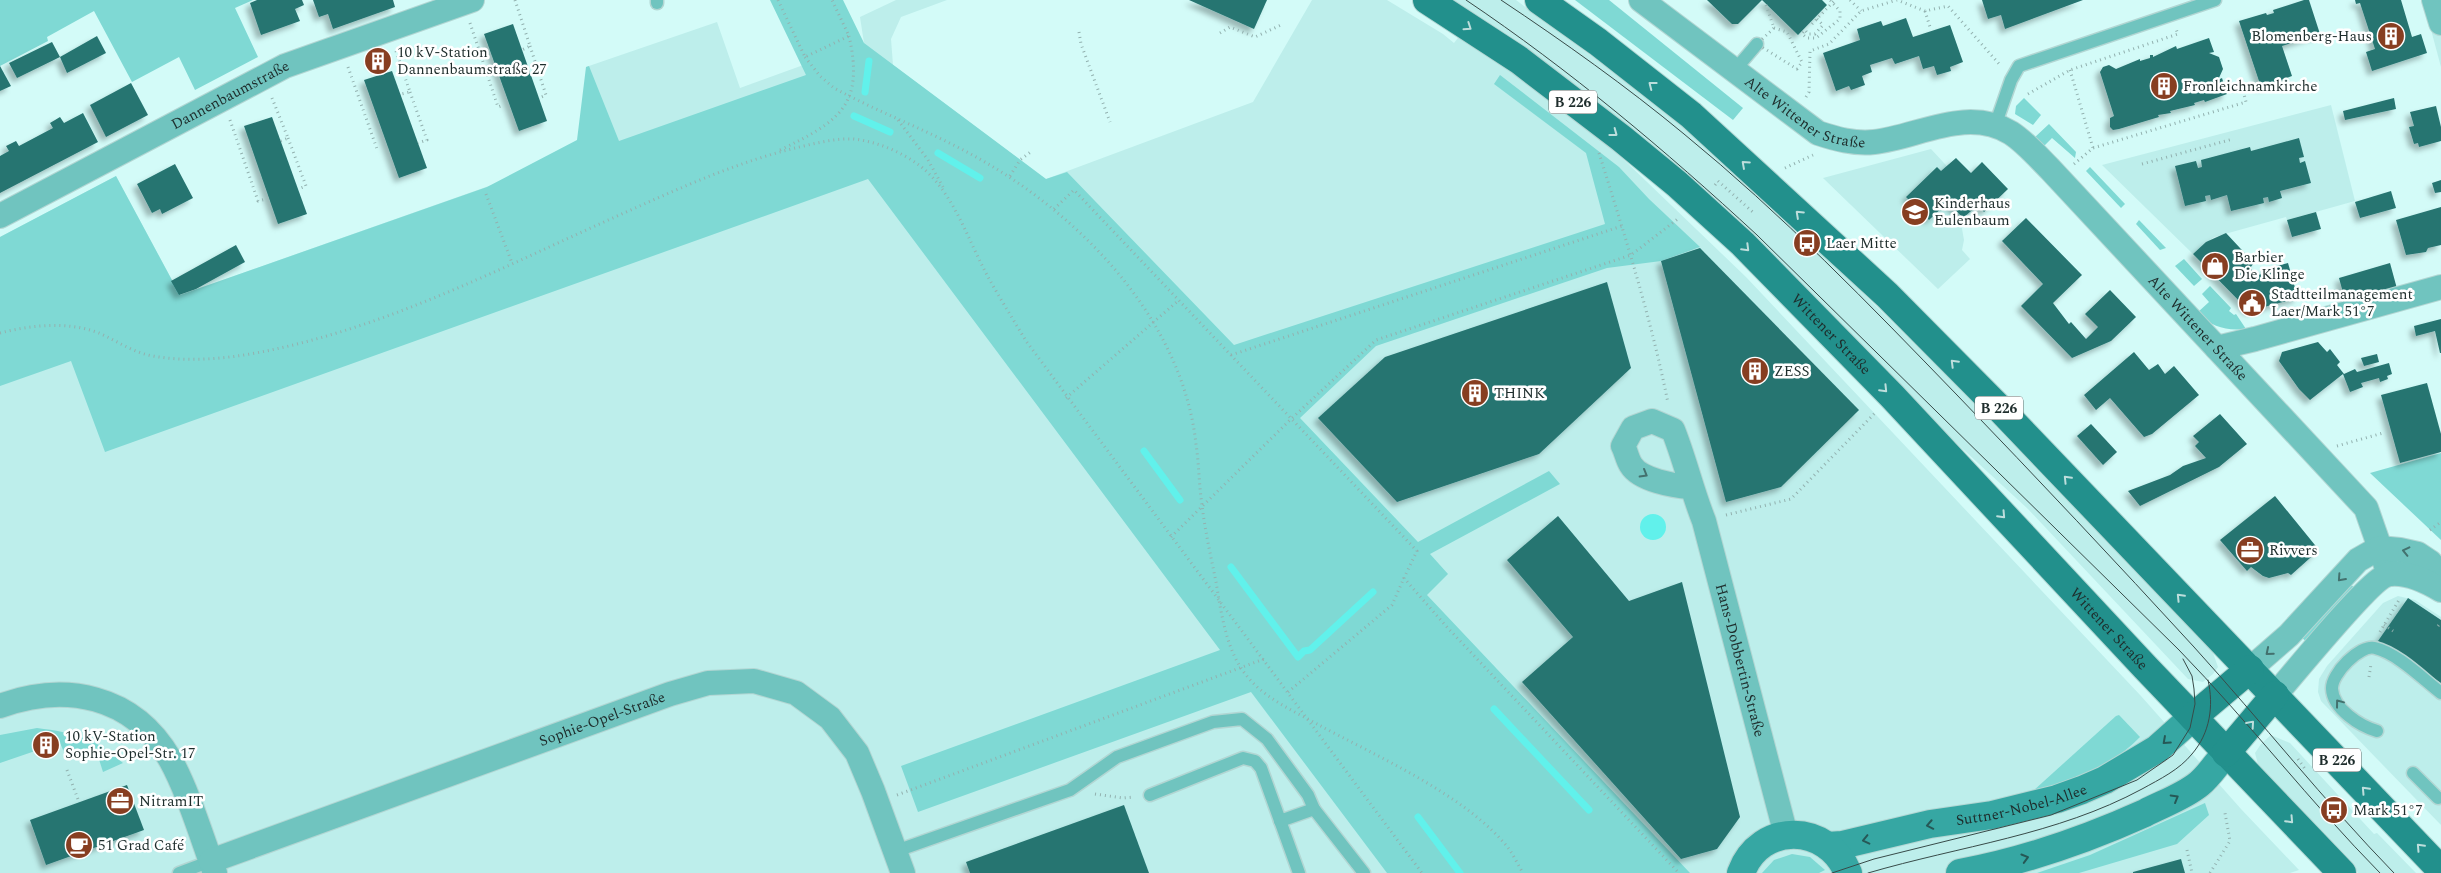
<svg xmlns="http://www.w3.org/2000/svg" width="2441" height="873" font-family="Spectral,serif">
<defs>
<filter id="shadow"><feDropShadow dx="-4.5" dy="4.5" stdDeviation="2.5" flood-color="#0004"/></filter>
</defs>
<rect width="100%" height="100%" fill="#d3fbf8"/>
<!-- built -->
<g fill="#bdeeeb">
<path d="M896,0h51l-46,17 -10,22 2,26 153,114 207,-77 59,-102h75l56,34 11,9 7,-9 135,99 150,144 395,419 100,113 58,61 -9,3h-2290v-636l116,-61 64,119 431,-152 -25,-76 131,-45 23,66 124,-45 -4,-26z"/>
<path d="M1451,0h65l139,103 112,96 175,172 270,279 6,17 -5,7 -10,8 -15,-3 -160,-170 -87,-80z"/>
<path d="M2423,0h18v67z"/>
<path d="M2331,105l24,96 -68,19 -1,-3 -72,20 -21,17 -91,-89z"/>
<path d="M1931,149l49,53 -19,21 3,17 -2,10 8,9 -32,30 -115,-111z"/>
<path d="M2398,596l17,4 26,17v208l-120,-124 -3,-9 1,-13 8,-13 56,-63z"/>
<path d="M2271,735l19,8 84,91 3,-1 39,40h-58l-99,-105 -4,-15 6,-9z"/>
</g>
<!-- green -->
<g fill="#7fd9d4">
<path d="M0,0h253l-18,8 23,49 -63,33 -16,-33 -47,25 -38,-71 -47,26 1,4 -48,25z"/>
<path d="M770,0h73l21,43 182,136 21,-7 167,173 371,-121 -19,-71 -92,-69 6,-9 119,92 30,32 51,48 -39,14 -54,7 -231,78 -76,72 118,124 131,-71 11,13 -130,70 18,20 -21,21 263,278h-303l-136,-181 -333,120 -17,-46 319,-116 -352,-471 -763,273 -34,-91 -71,25v-149l116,-61 64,119 307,-108 90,-47 9,-73 3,-1 30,75 187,-66z"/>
<path d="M1575,0h34l134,108 -10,12z"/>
<path d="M2024,98l17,17 -8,10 -18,-11 1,-8z"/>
<path d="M2049,124l27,28 -1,6 -23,-20 -10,10 -8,-10z"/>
<path d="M2090,167l35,37 -4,4 -35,-37z"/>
<path d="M2139,220l27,28 -6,2 -24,-26z"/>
<path d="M2184,259l18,20 -8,7 -19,-20z"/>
<path d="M2210,286l21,22 -2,3 5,4 2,-1 10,15c-21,2 -33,-2 -49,-16l12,-11 -7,-8z"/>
<path d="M2441,453v87l-71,-67z"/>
<path d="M2350,584l5,4 -48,54 -5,-4z"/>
<path d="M2119,715l21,22c-29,30 -67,45 -107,54l83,-75z"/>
<path d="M37,728c38,5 56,9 86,35l-20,9 -6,-19 -19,7 -2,-4 -9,3 -7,-16 -4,1 -3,-9 -18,7 3,8 -38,13v-28z"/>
<path d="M2205,803l4,12 -32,29 -98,29h-42l53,-18z"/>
<path d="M1792,854l18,3 15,13 -6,3h-57l12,-13z"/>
</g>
<!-- water -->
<circle fill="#61f1eb" cx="1653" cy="527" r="13"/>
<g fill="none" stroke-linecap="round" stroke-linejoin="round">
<!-- stream -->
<g stroke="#61f1eb" stroke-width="7">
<path d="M865,92l4,-31"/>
<path d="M854,116l36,16"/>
<path d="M938,153l42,25"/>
<path d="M1144,451l36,49"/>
<path d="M1231,567l67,90 6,-6 6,-1 63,-58"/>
<path d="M1494,709l95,101"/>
<path d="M1418,817l42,56"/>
</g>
</g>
<!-- building -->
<g fill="#277471" filter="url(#shadow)">
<path d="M257,0h45l2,5 -9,4 5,12 -39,14 -11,-32z"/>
<path d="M313,0h80l2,7 -62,22 -5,-15 -9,3z"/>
<path d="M1189,0h78l-13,29z"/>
<path d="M1707,0h115l5,5 -29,30 -36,-35 -24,24h-6z"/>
<path d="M1982,0h101l-78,29 -4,-14 -13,4z"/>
<path d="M2304,0h5l11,34 -38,12 10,30 -31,11 -22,-66 27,-8 1,2 7,-2 -1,-3z"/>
<path d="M2355,0h46l11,37 9,-3 6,19 -55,18 -6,-19 9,-3 -15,-46 -4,1z"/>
<path d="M1906,18l7,19 37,-12 13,37 -13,5 1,4 -14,4 -3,-9 -11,3 -4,-13 -24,8 -3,-6 -22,7 2,7 -10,4 3,9 -14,5 -2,-4 -13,5 -13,-38 37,-13 -3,-11 24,-8 2,5z"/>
<path d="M513,24l34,97 -28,10 -35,-97z"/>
<path d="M97,36l9,17 -39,20 -7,-16z"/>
<path d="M2209,38l5,14 -5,1 10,4 4,12 -5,11 4,-2 5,16 -22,8 -1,-2 -10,3 1,2 -25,6 1,2 -13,2 1,2 -40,12 -6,1 -3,-3v-9l4,-2 -14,-44 3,-5 6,-2 7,4 24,-10v2l10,-3v-3h3v2l23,-11 1,3z"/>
<path d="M52,42l8,15 -43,21 -8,-15z"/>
<path d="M381,56l2,5 -9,3 -2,-4z"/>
<path d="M0,66l11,20 -11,5z"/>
<path d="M392,71l35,97 -28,10 -35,-98z"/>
<path d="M131,83l17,32 -42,22 -16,-32z"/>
<path d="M2394,98l2,11 -51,11 -2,-9z"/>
<path d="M2436,106l5,21v14l-22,6 -1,-4 -4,1 -5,-17 5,-1 -4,-14z"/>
<path d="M83,113l15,29 -98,51v-37l9,-5 -3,-5 10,-5 3,5 34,-18 -3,-5 10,-6 4,6z"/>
<path d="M272,117l35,97 -29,10 -34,-98z"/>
<path d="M2299,138l5,19 -5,1 1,5 5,-2 6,22 -31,8 2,7 -13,4 -1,-5 -5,1 1,5 -33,8 -4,-16 -16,5 -1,-5 -5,1 1,5 -21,5 -10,-40 21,-5 2,7 4,-1 -1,-7 49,-13 1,4z"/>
<path d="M1956,158l15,15 11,-11 26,27 -24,23 -6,-7 -15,13 -15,-16 -19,18 -23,-23 31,-30 4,4z"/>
<path d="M175,164l18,34 -31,16 -2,-5 -8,4 -15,-29z"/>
<path d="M2441,180v12l-6,1 -3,-10z"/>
<path d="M2391,191l5,17 -36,10 -5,-16z"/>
<path d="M2441,207v38l-13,3 -2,4 -20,3 -10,-35z"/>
<path d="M2316,212l5,17 -29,8 -5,-17z"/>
<path d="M2026,218l56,57 -29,28 16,21 2,-2 15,17 12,-12 -13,-13 25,-24 26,27 -25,24 -39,17 -51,-52 22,-22 -41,-43z"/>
<path d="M2226,233l28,30 -4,5 7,7 6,-1 3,-5 22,-6 10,35 -49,13 -56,-57 13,-12z"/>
<path d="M236,245l9,17 -49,27 -17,6 -8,-14z"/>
<path d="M1700,248l159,162 -78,77 -55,15 -65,-241z"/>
<path d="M2390,263l9,33 -51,15 -9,-33z"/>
<path d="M1607,282l24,86 -92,86 -142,48 -79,-84 67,-61z"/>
<path d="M2441,319v34h-1l-5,-22 -19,5 -2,-10z"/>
<path d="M2318,342l9,10 3,-3 10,13 -3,3 7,9 11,-5 2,3 32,-9 3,11 -5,2 1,3 -8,3 -1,-4 -18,5 2,4 -13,5 -7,-18 -33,26 -11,-11 -20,-28 3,-9z"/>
<path d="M2134,352l15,18 9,-6 7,10 9,-8 25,29 -47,39 -8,3 -34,-39 -14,12 -12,-15z"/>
<path d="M2377,354l2,8 -15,4 -3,-8z"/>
<path d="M2427,383l14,51v18l-41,11 -19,-68z"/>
<path d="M2220,414l27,30 -28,23 -79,39 -12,-15 42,-16 13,-9 23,-8 -11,-12 4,-4 -6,-6z"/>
<path d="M2091,424l26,28 -14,13 -26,-29z"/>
<path d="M2275,496l44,54 -28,25 -3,-2 -19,5 -6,-2 -12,-9 -4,4 -27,-31z"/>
<path d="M1558,516l71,85 53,-19 58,235 -23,32 -36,10 -159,-177 51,-45 -66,-77z"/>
<path d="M2408,598l33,22v63l-63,-42z"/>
<path d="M49,741l2,4 -9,3 -1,-4z"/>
<path d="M127,785l17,45 -98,35 -16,-45z"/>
<path d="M1124,805l25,68h-179l-4,-11z"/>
<path d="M2181,859l4,14h-52v-1z"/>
</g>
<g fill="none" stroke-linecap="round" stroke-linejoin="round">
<!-- lane casing -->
<g stroke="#b2d6d3" stroke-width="15">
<g id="lane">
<path d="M657,3v-3"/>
<path d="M1734,71l23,-27"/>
<path d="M1995,126l16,-46 8,-14 196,-66"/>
<path d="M2377,731c-17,-5 -44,-22 -45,-42 -1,-15 28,-45 43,-41 22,5 48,31 66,45"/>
<path d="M2413,773l25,25"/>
<path d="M1150,795l93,-37 12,3 6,7 38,105"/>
<path d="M1280,821l34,-12"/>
<path d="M896,851l174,-61 47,-33 96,-35 29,-3 25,20 41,56 6,14 50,64"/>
<path d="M179,873l32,-12"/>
</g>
</g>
<!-- street casing -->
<g stroke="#b2d6d3" stroke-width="26">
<g id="street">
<path id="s1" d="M1641,0l177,133c18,6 36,11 56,9 44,-5 93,-36 137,-9 14,9 26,23 39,36l316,339 23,66"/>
<path d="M2434,0l7,23"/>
<path id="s2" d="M0,216l285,-150 187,-66"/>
<path d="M2217,348l38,-9 186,-52"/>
<path id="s3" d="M1690,487c-16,-1 -50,-7 -59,-22 -4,-6 -5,-14 -8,-19l10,-18 19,-7 21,9c12,30 19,61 31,91l82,314"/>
<path d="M2250,669l39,-34 69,-75 21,-12 21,2 18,4 12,8 11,13"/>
<path d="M2275,695c17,-19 97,-119 115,-121 18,-2 36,7 51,16"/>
<path d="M0,706c65,-24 133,-11 170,53 18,32 32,79 45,114"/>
<path id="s4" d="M211,861l459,-167 38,-11 46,-2 42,12 34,25 27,35 16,38 30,82"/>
</g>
</g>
<!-- secondary casing -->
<g stroke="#b2d6d3" stroke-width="30">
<g id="secondary">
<path id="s5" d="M1828,846l14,-1 88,-21 62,-9 65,-16 25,-9 23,-10 52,-31 36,-32"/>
<path d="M1741,873c19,-52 87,-50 107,0"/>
<path d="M1960,873c65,-12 125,-33 185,-60 17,-9 38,-16 54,-29 10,-8 18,-21 27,-31"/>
</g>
</g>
<!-- primary casing -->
<g stroke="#b2d6d3" stroke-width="30">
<g id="primary">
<path id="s6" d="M1427,0l92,60 102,78 56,46 66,60 149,152 253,271 197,206"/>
<path d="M1539,0l59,42 93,73 196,180 114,115 440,460"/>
<path d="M2193,717l57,-48"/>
<path d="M2226,753l49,-58"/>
</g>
</g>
<!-- path -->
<g stroke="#92b1af" stroke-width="3" stroke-dasharray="1 4" stroke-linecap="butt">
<path d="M515,0l15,46 -8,4"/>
<path d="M778,0l27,57 44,-21 -17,-36"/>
<path d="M1850,0l11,11"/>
<path d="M1766,5l8,23"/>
<path d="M1925,11l5,16"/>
<path d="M1817,19l6,6 -8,9h-7l-3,-4 -3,4 5,4h9l24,-19v-8l-10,-11"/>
<path d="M470,23l28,84 6,-2"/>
<path d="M1812,24l23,-24"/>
<path d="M1774,28l13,4 15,30 -5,7 -40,-25z"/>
<path d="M1079,32l2,12 29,78"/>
<path d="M1220,33l10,-6 25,10 26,-12"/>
<path d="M530,46l16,49 -7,3"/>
<path d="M396,51l14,41 -9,2"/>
<path d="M805,57l15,19 14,12c42,23 88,40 131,63 109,57 217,165 231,293 3,20 3,41 6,61 3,26 9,52 14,77 5,29 9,61 25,86 18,28 49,41 76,56 59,32 151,72 192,125 5,7 9,16 14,24"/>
<path d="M348,67l29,82"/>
<path d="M2070,70l23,78"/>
<path d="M410,92l17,48 -9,3"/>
<path d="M2028,94l42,-24 108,-36 -2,-5"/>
<path d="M1806,97l3,-5 1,-41 19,-7 32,-33 36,-11 28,11 23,-5 52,59"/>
<path d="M272,98l16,40 -7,3"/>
<path d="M230,120l28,81 8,-2"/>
<path d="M898,120l30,40 15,27"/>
<path d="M288,138l18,48 -8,3"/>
<path d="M780,150c58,-28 85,-44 69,-114"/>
<path d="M1599,153c26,83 52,165 69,250"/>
<path d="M2074,164l19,-16 153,-46 -5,-20"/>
<path d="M2142,164l91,-25"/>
<path d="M1785,168l28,-13"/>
<path d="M1010,176l10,-16 12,-9"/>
<path d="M1715,185l3,-4 37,33"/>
<path d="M486,194l26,69"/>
<path d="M1054,209l20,-19 343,361 -13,27 41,47 234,248"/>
<path d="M0,333c32,-8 67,-12 99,0 18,8 35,20 54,23 39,7 80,2 118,-6 124,-26 238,-86 353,-137 56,-25 111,-50 171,-65 18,-4 39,-10 58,-9 23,2 48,13 66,26 34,26 48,73 68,110 12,22 26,44 39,66l396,532"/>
<path d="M1231,355l391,-129"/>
<path d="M1066,398l113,-98"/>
<path d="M2337,446l46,-13"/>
<path d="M1726,515l65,-16 85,-87"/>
<path d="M2430,530l11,-8"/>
<path d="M1171,537l120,-118 85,-79 255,-85 48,-37"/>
<path d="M2384,625l9,6"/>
<path d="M2438,626l3,-4"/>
<path d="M2380,632l19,-32"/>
<path d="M2369,677l2,-13"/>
<path d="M1288,692l104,-87 12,-27"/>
<path d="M2298,759l7,10"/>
<path d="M67,770l12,32"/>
<path d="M1095,794l28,4 11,-1"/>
<path d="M897,795l367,-136"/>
<path d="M2187,850l5,23"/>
<path d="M2210,873l20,-32 -5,-28"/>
</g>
<!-- lane -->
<use href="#lane" stroke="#70c4bf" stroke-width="12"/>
<!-- street -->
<use href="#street" stroke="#70c4bf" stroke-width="24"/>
<!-- secondary -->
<use href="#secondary" stroke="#36a7a3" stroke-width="28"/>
<!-- primary -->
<use href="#primary" stroke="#22908c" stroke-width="28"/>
<!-- tram -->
<g stroke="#384b49" stroke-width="1">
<path d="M1466,0c104,70 199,150 291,235l422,415c70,72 131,152 201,223"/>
<path d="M1501,0c63,42 125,86 183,134 98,80 185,170 273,261 80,83 159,167 237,252 68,75 130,154 200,226"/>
<path d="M1832,873l42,-14 177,-44 86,-35 36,-25 17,-27 5,-24 -1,-15 -2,-13 -9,-17"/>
<path d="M1868,873c92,-27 189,-38 274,-84 18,-10 37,-19 50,-35 18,-21 22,-48 16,-74"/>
</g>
</g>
<!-- one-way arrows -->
<defs><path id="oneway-chevron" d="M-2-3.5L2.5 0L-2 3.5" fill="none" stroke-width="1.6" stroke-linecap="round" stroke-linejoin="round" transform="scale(1.25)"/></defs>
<g stroke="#bddedc">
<use href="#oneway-chevron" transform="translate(1468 27) rotate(34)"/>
<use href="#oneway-chevron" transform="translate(1652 85) rotate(-142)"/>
<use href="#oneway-chevron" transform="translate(1614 133) rotate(37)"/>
<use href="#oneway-chevron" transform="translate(1745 164) rotate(-138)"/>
<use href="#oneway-chevron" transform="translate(1799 214) rotate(-137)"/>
<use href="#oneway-chevron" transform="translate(1746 248) rotate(45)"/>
<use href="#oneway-chevron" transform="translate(1954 363) rotate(-135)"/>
<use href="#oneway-chevron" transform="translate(1884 389) rotate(46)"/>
<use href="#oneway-chevron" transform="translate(2067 479) rotate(-134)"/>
<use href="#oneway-chevron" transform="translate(2002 515) rotate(47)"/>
<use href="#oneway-chevron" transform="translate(2180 597) rotate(-134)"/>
<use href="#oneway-chevron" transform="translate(2251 724) rotate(-49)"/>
<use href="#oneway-chevron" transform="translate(2365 790) rotate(-133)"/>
<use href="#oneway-chevron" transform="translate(2290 820) rotate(47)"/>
<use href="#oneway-chevron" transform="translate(2420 847) rotate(-133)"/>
</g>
<g stroke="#43716e">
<use href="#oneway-chevron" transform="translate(1644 474) rotate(30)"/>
<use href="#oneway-chevron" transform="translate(2406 551) rotate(-167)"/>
<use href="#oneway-chevron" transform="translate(2341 578) rotate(132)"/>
<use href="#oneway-chevron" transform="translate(2269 652) rotate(140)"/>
<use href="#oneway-chevron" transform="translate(2339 703) rotate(-127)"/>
</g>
<g stroke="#265856">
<use href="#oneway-chevron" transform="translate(2166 741) rotate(138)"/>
<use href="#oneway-chevron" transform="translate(2175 798) rotate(-30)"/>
<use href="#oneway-chevron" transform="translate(1930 825) rotate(169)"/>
<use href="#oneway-chevron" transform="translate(1866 840) rotate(167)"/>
<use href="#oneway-chevron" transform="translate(2025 858) rotate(-16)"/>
</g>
<!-- icons -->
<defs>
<g id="building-disc" transform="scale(1.4375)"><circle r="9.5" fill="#873e21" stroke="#fff"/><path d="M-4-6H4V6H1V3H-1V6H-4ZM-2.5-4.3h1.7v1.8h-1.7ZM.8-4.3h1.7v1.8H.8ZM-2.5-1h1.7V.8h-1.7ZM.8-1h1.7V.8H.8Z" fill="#fff"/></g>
<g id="school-disc" transform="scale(1.4375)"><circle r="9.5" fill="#873e21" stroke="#fff"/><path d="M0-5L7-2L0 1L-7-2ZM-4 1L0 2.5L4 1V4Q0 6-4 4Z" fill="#fff"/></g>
<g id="bus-disc" transform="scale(1.4375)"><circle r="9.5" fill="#873e21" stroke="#fff"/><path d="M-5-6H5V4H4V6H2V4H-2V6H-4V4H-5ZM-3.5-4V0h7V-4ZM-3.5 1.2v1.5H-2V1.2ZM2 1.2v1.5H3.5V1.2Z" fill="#fff"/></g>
<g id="shop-disc" transform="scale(1.4375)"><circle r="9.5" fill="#873e21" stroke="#fff"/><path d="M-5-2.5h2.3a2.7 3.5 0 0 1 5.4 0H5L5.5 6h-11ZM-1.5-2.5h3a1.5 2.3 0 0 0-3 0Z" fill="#fff"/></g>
<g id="civic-disc" transform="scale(1.4375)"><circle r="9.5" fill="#873e21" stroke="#fff"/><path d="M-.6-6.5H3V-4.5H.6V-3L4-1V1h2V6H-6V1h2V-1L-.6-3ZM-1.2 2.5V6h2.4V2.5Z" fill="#fff"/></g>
<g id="office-disc" transform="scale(1.4375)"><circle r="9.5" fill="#873e21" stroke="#fff"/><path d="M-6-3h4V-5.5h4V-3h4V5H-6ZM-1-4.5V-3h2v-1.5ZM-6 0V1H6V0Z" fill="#fff"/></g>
<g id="cafe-disc" transform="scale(1.4375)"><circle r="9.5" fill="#873e21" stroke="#fff"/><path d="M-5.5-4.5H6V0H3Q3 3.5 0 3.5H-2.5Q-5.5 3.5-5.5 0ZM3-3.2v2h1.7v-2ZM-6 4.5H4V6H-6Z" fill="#fff"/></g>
</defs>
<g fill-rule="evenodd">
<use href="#building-disc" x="2391" y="36"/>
<use href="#building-disc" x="378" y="61"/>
<use href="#building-disc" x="2164" y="86"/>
<use href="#school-disc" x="1915" y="212"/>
<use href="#bus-disc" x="1807" y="243"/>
<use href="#shop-disc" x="2215" y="266"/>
<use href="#civic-disc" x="2252" y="303"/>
<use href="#building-disc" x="1755" y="371"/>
<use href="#building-disc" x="1475" y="393"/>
<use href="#office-disc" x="2250" y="550"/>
<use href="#building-disc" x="46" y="745"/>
<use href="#office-disc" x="120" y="801"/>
<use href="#bus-disc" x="2334" y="810"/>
<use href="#cafe-disc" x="79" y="845"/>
</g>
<g text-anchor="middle" stroke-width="5" stroke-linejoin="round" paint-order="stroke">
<!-- shield labels -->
<g fill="#fff" stroke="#626c6b" stroke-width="1">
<rect x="1549" y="90.5" width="48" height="23" rx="4"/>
<rect x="1975" y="396.5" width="48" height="23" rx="4"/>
<rect x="2313" y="748.5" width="48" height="23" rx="4"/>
</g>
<g font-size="14" font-weight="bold" fill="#1e2d2c">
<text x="1573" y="107">B 226</text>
<text x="1999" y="413">B 226</text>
<text x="2337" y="765">B 226</text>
</g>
<!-- poi labels -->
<g font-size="15" fill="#1e2d2c" stroke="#fff" text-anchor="start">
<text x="2372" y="41" text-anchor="end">Blomenberg-Haus</text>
<text x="397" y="57">10 kV-Station<tspan x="397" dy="17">Dannenbaumstraße 27</tspan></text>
<text x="2183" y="91">Fronleichnamkirche</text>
<text x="1934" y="208">Kinderhaus<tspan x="1934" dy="17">Eulenbaum</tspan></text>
<text x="1826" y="248">Laer Mitte</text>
<text x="2234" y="262">Barbier<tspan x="2234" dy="17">Die Klinge</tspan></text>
<text x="2271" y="299">Stadtteilmanagement<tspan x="2271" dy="17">Laer/Mark 51°7</tspan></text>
<text x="1774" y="376">ZESS</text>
<text x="1494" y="398">THINK</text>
<text x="2269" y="555">Rivvers</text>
<text x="65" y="741">10 kV-Station<tspan x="65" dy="17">Sophie-Opel-Str. 17</tspan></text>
<text x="139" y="806">NitramIT</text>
<text x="2353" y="815">Mark 51°7</text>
<text x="98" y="850">51 Grad Café</text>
</g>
<!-- street labels -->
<g font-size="15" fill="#1e2d2c" stroke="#fff">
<text dy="5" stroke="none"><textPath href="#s2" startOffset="260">Dannenbaumstraße</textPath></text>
<text dy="5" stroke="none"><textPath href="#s1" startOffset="201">Alte Wittener Straße</textPath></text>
<text dy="5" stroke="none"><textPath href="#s1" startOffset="690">Alte Wittener Straße</textPath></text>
<text dy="5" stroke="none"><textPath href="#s6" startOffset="526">Wittener Straße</textPath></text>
<text dy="5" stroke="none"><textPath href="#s6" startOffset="931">Wittener Straße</textPath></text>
<text dy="5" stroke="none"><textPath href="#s3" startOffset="389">Hans-Dobbertin-Straße</textPath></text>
<text dy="5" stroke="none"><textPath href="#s4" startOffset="416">Sophie-Opel-Straße</textPath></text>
<text dy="5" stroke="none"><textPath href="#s5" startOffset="198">Suttner-Nobel-Allee</textPath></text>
</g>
</g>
</svg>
